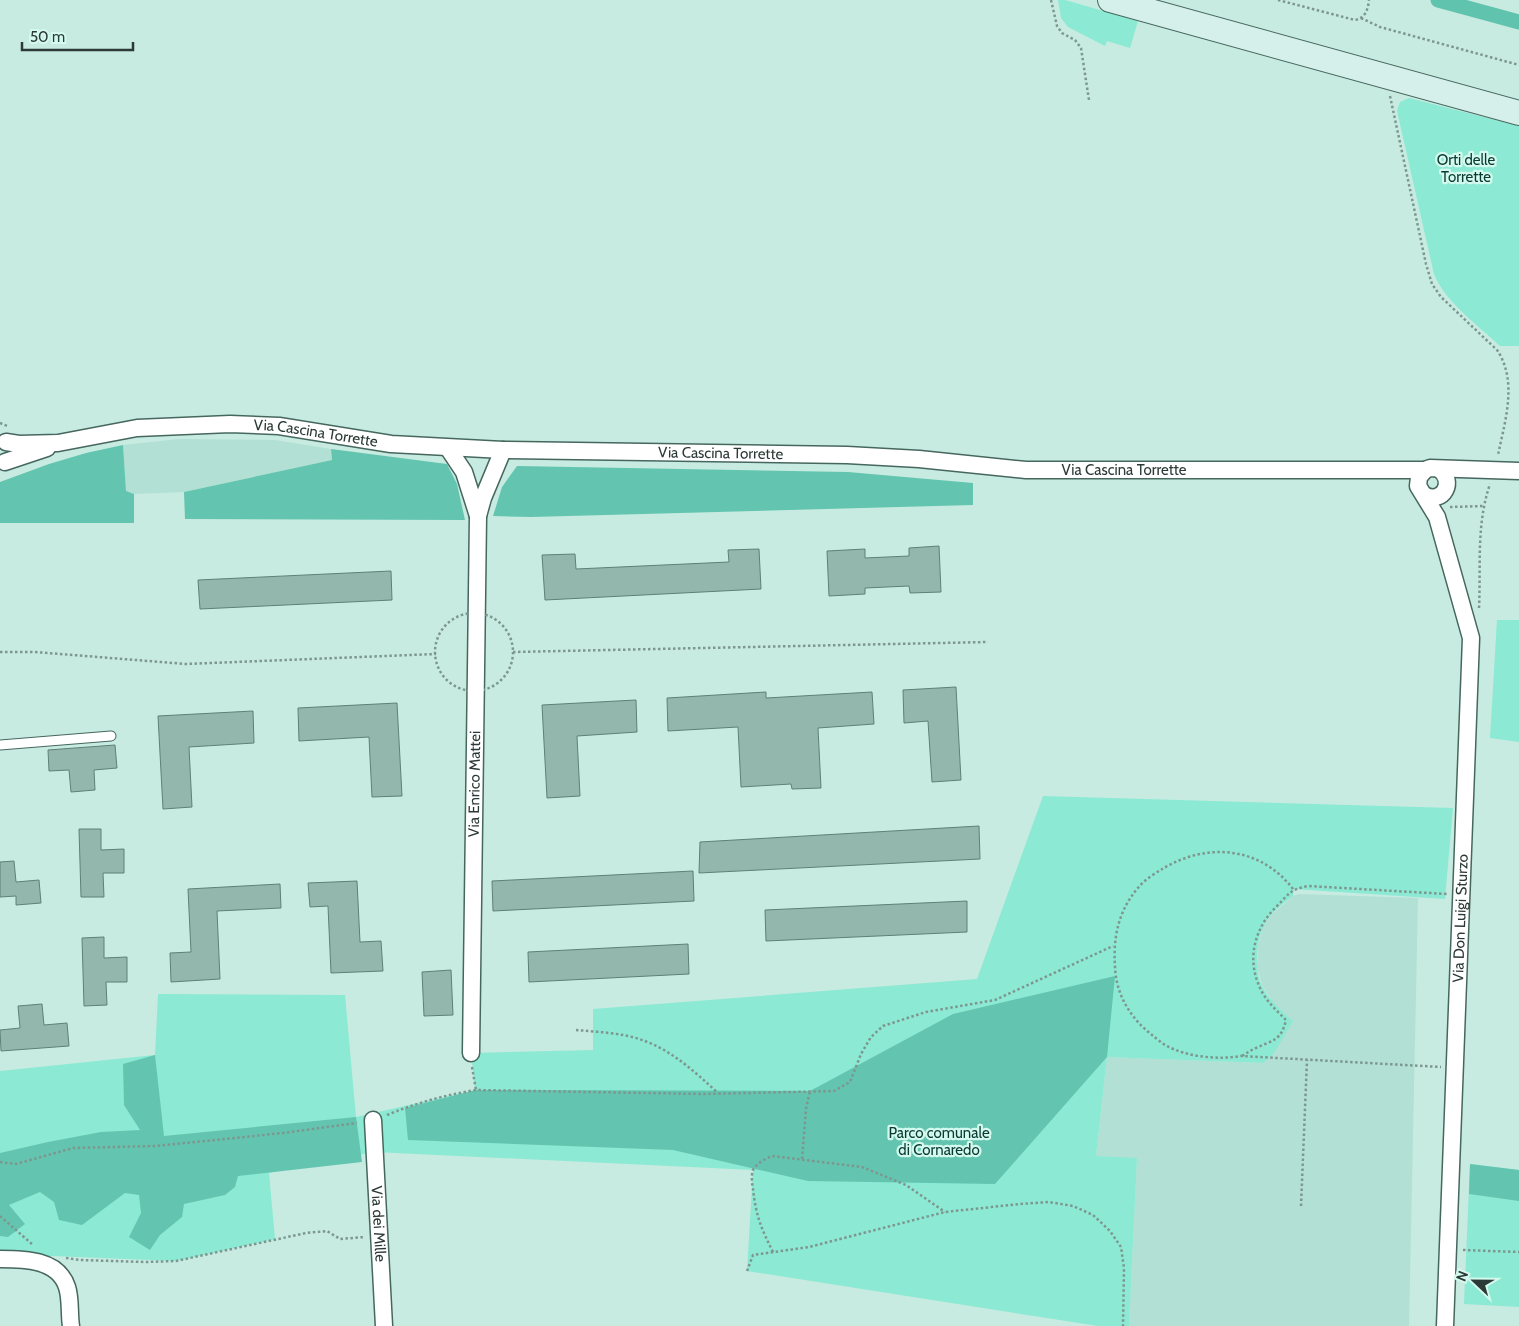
<svg xmlns="http://www.w3.org/2000/svg" width="1519" height="1326" font-family="Cabin,sans-serif">
<rect width="100%" height="100%" fill="#c7ebe1"/>
<!-- built -->
<g fill="#b2e0d4">
<path d="M179,439l96,1 56,9 1,11 -148,32 -50,2 -8,-2 -3,-47z"/>
<path d="M1299,894l119,4 -9,428h-280l8,-167 -41,-3 11,-99 156,6 30,-42 -19,-17 -12,-19 -5,-18 1,-21 5,-19 7,-11 23,-20z"/>
</g>
<!-- green -->
<g fill="#8ce9d3">
<path d="M1058,0h7l73,21 -8,27 -23,-7 -2,5 -37,-19 -7,-9z"/>
<path d="M1409,98l110,28v220h-19c-21,-20 -55,-44 -66,-72l-37,-163 3,-9z"/>
<path d="M1497,620h22v122l-29,-4z"/>
<path d="M1043,796l410,12 -8,91 -151,-10 -1,7c-8,6 -17,13 -23,20 -14,17 -17,51 -8,70 8,15 19,24 31,35l-19,32 -11,10 -156,-6 -11,99 41,2 -8,168h-31l-351,-55 6,-101 -379,-18 -105,21 6,66 -99,22 -123,-5 -53,1v-186l155,-16 3,-61 187,1 11,122 119,-27 -4,-37 122,-3v-41l384,-30z"/>
<path d="M1470,1164l49,6v137l-55,-3z"/>
</g>
<!-- forest -->
<g fill="#63c5af">
<path d="M123,445l3,46 8,3v29h-134v-41l49,-18 37,-11z"/>
<path d="M331,449l116,15 10,20 8,36 -280,-1 -1,-27 148,-32z"/>
<path d="M517,466l331,6 125,11v22l-442,12 -38,-1 9,-29z"/>
<path d="M1115,976l-8,81 -112,127 -187,-3 -135,-31 -265,-10 -3,-32 71,-18 334,1 143,-77z"/>
<path d="M155,1055l9,81 192,-19 6,45 -124,14 -3,11 -10,8 -41,9 -2,13 -22,18 -10,15 -21,-13 12,-24 -2,-18 -14,-2 -43,32 -23,-5 -5,-18 -14,-10 -31,13 16,19 -17,13 -8,-1v-83l48,-11 53,-10 39,-2 -16,-25 -1,-41z"/>
<path d="M1470,1164l49,6v31l-50,-7z"/>
</g>
<g fill="none" stroke-linecap="round" stroke-linejoin="round">
<!-- canal -->
<path stroke="#60c3ad" stroke-width="15" d="M1438,0l81,22"/>
</g>
<!-- building -->
<g fill="#93b6ad" stroke="#5e8077">
<path d="M939,546l2,46 -31,1 -1,-7 -44,2v6l-36,2 -2,-45 38,-2v9l44,-2v-8z"/>
<path d="M759,549l2,40 -216,11 -3,-45 33,-1 1,15 153,-7 -1,-12z"/>
<path d="M391,571l1,29 -192,9 -2,-29z"/>
<path d="M956,687l5,93 -29,2 -4,-61 -24,2 -1,-33z"/>
<path d="M766,692v6l106,-6 2,32 -56,4 3,60 -29,1 -1,-5 -50,3 -3,-60 -70,4 -1,-33z"/>
<path d="M636,700l1,32 -60,4 3,60 -33,2 -5,-93z"/>
<path d="M397,703l5,93 -30,1 -3,-60 -70,4 -1,-33z"/>
<path d="M253,711l1,32 -65,4 3,60 -29,2 -5,-93z"/>
<path d="M115,745l2,23 -23,2 1,20 -24,2 -2,-22 -20,1 -1,-21z"/>
<path d="M979,826l1,33 -281,14 1,-31z"/>
<path d="M79,829h22v21l23,-1v24h-21l1,24h-23z"/>
<path d="M14,861l2,21 23,-2 2,23 -25,2v-9l-16,1v-35z"/>
<path d="M693,871l1,30 -201,10 -1,-30z"/>
<path d="M357,881l3,61 21,-1 2,30 -52,2 -3,-67 -18,1 -2,-24z"/>
<path d="M280,884l1,24 -64,3 3,68 -49,3 -1,-29 21,-1 -3,-63z"/>
<path d="M967,901v31l-201,9 -1,-31z"/>
<path d="M104,937v21l23,-1v25h-21l1,23 -23,1 -2,-68z"/>
<path d="M688,944l1,30 -160,8 -1,-30z"/>
<path d="M451,970l2,45 -29,1 -2,-44z"/>
<path d="M42,1004l2,21 23,-2 2,23 -68,5 -1,-21 20,-2 -2,-22z"/>
</g>
<g fill="none" stroke-linecap="round" stroke-linejoin="round">
<!-- service casing -->
<g stroke="#46675e" stroke-width="11">
<path id="service" d="M0,745l111,-9"/>
</g>
<!-- minor casing -->
<g stroke="#46675e" stroke-width="19">
<g id="minor">
<path id="s1" d="M6,442l13,2 39,-1 79,-15 93,-4 49,2 112,18 112,6 344,5 72,4 107,11h399"/>
<path d="M448,448l16,24 14,44"/>
<path d="M5,462l42,-14"/>
<path d="M1424,495c19,10 32,-14 15,-26"/>
<path id="s2" d="M471,1053l7,-537 5,-18 20,-48"/>
<path id="s3" d="M373,1120l11,206"/>
<path d="M0,1259c24,0 58,0 67,28 4,12 2,27 4,39"/>
<path id="s4" d="M1445,1326l26,-688 -34,-121 -19,-31 1,-9 6,-7 5,-2 89,3"/>
</g>
</g>
<!-- secondary casing -->
<g stroke="#46675e" stroke-width="26">
<path id="secondary" d="M1110,0l409,113"/>
</g>
<!-- path -->
<g stroke="#7d9790" stroke-width="2.5" stroke-dasharray="2.5 2.5" stroke-linecap="butt">
<path d="M1051,0l6,26 5,7 13,7 6,8 8,52"/>
<path d="M1278,0l77,20c10,-2 13,-10 14,-20"/>
<path d="M1361,18l19,9 139,38"/>
<path d="M1390,96l36,168 6,20 9,13 56,53c21,31 8,71 1,105"/>
<path d="M0,423l7,3"/>
<path d="M1450,507l34,-1"/>
<path d="M1479,608c2,-42 -3,-83 11,-124"/>
<circle cx="474" cy="652" r="39"/>
<path d="M0,652h35l151,12 250,-10"/>
<path d="M513,652l475,-10"/>
<path d="M1293,889c-32,-42 -85,-47 -129,-21 -9,5 -20,12 -27,21 -19,23 -24,49 -22,78 1,27 15,51 37,68 4,3 9,8 15,11 20,11 52,14 74,10l200,11"/>
<path d="M576,1030c23,2 48,3 69,11 29,11 51,32 73,52"/>
<path d="M1242,1056c5,-3 9,-6 14,-8 17,-8 25,-7 30,-28 -11,-11 -23,-22 -28,-37 -11,-27 -2,-57 19,-77 13,-13 12,-16 31,-20l139,8"/>
<path d="M472,1067l4,23"/>
<path d="M387,1115c29,-12 58,-20 89,-25l228,4 130,-3 16,-9 11,-28 10,-17 12,-11 43,-14 69,-12 118,-54"/>
<path d="M802,1159l4,-50 4,-18"/>
<path d="M0,1162l16,2 57,-16 82,-2 128,-13 74,-10"/>
<path d="M1301,1206l6,-146"/>
<path d="M0,1216l33,29"/>
<path d="M1463,1250l56,2"/>
<path d="M773,1252c-12,-24 -17,-36 -20,-63 -1,-5 -2,-14 0,-19 4,-7 12,-11 19,-14l90,11 44,18 39,27"/>
<path d="M66,1258l14,2 65,2 31,-1 130,-28 21,-2 13,8 25,-2"/>
<path d="M747,1271l6,-16 56,-8 136,-35 75,-8 29,-2 24,4 20,9 17,16 11,16 3,21 -1,58"/>
</g>
<!-- service -->
<use href="#service" stroke="#fff" stroke-width="9"/>
<!-- minor -->
<use href="#minor" stroke="#fff" stroke-width="16"/>
<!-- secondary -->
<use href="#secondary" stroke="#d5f0ea" stroke-width="24"/>
</g>
<g text-anchor="middle" stroke-width="4.5" stroke-linejoin="round" paint-order="stroke">
<!-- park labels -->
<g font-size="15" fill="#093930" stroke="#d4f9ee">
<text x="1466" y="165">Orti delle<tspan x="1466" dy="17">Torrette</tspan></text>
<text x="939" y="1138">Parco comunale<tspan x="939" dy="17">di Cornaredo</tspan></text>
</g>
<!-- street labels -->
<g font-size="15" fill="#2b3a36" stroke="#d4f9ee">
<text dy="5" stroke="none"><textPath href="#s1" startOffset="312">Via Cascina Torrette</textPath></text>
<text dy="5" stroke="none"><textPath href="#s1" startOffset="718">Via Cascina Torrette</textPath></text>
<text dy="5" stroke="none"><textPath href="#s1" startOffset="1122">Via Cascina Torrette</textPath></text>
<text dy="5" stroke="none"><textPath href="#s2" startOffset="269">Via Enrico Mattei</textPath></text>
<text dy="5" stroke="none"><textPath href="#s4" startOffset="408">Via Don Luigi Sturzo</textPath></text>
<text dy="5" stroke="none"><textPath href="#s3" startOffset="104">Via dei Mille</textPath></text>
</g>
</g>
<!-- north arrow -->
<g transform="translate(1474 1281) rotate(292)" stroke="#d4f9ee" stroke-width="4" paint-order="stroke">
<path d="M0-4L9 19L0 12L-9 19Z" fill="#2b3a36"/>
<text y="-8" font-size="14" font-weight="bold" text-anchor="middle" fill="#2b3a36">N</text>
</g>
<!-- scale -->
<path d="M22 42v8h111v-8" fill="none" stroke="#2b3a36" stroke-width="2.5"/>
<text x="30" y="42" font-size="15" fill="#2b3a36" stroke="#d4f9ee" stroke-width="4" paint-order="stroke">50 m</text>
</svg>
